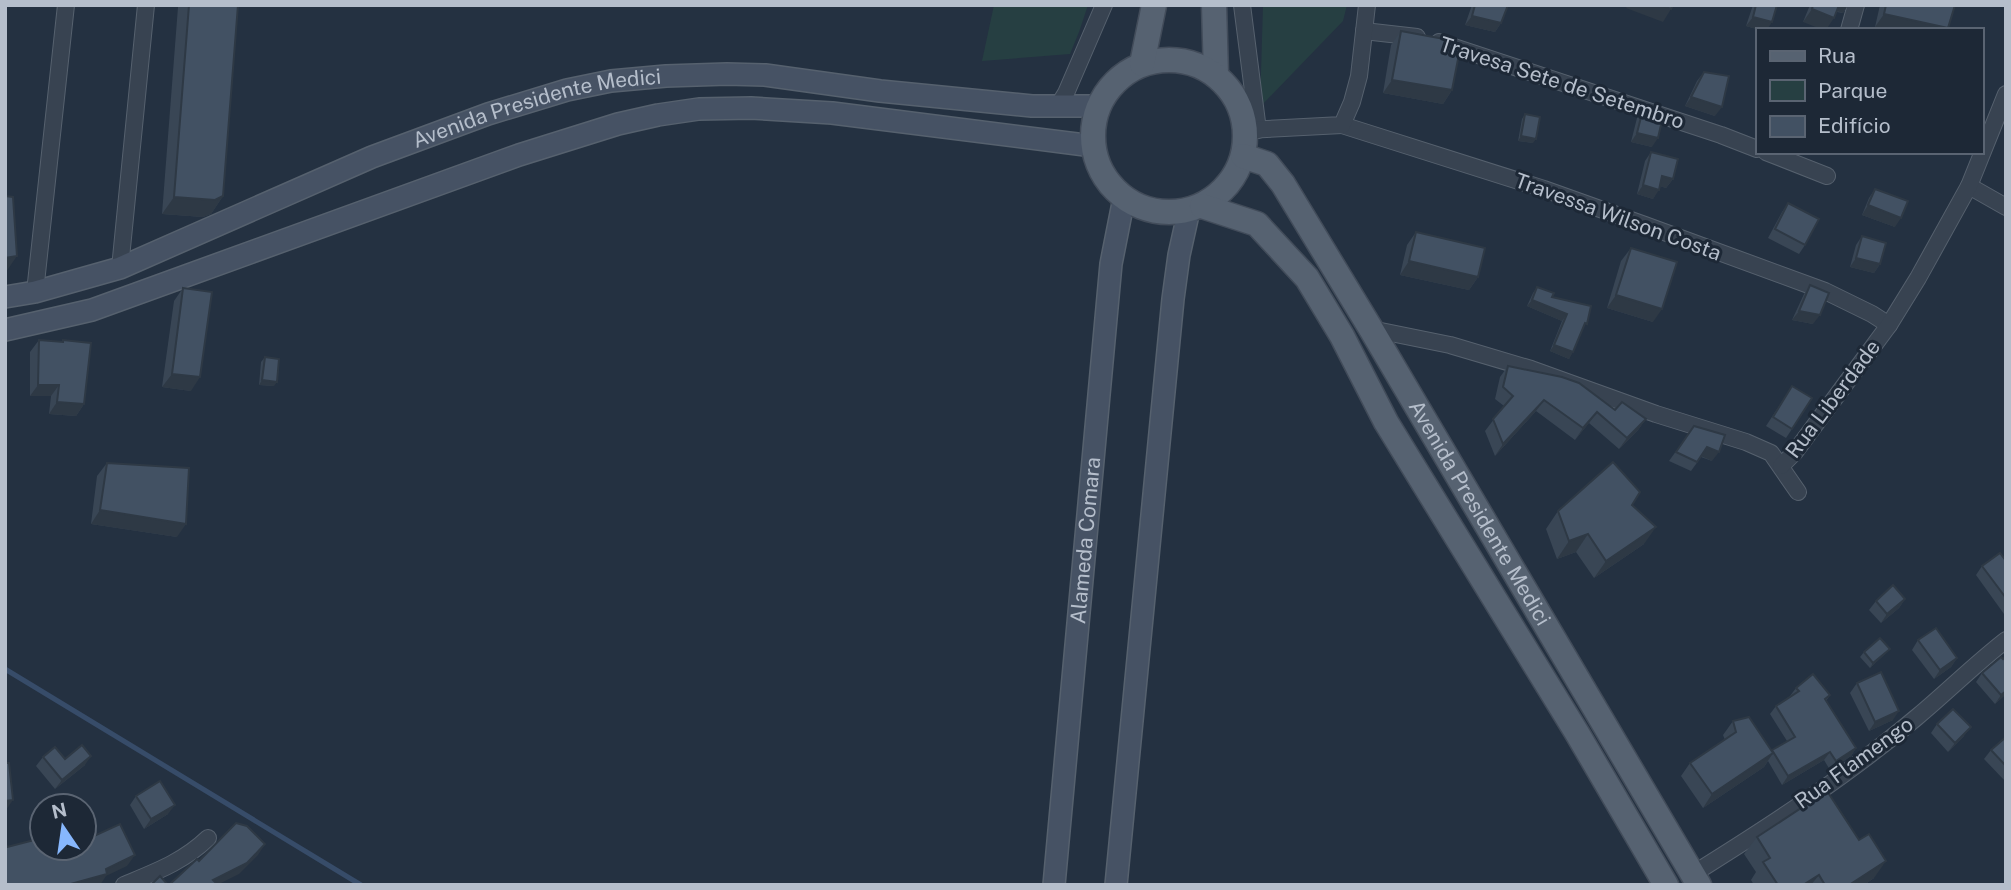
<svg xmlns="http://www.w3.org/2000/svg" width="2011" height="890" font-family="'Public Sans',sans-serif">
<rect width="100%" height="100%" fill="#243141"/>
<!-- green -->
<g fill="#263f42">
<path d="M994,5h94l-9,27 -9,22 -88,7z"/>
<path d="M1263,5h84l-4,16 -83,86z"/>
</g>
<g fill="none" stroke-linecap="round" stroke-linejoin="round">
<!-- stream -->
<path stroke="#374c69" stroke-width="5" d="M5,669l356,216"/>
<!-- street casing -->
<g stroke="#56616e" stroke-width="18">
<g id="street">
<path d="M1242,5l16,125"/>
<path d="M1849,30l7,-25"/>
<path d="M1364,31l53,6"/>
<path d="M1439,42l282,93 36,14"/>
<path d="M1058,106l8,-13 38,-88"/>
<path d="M1342,125l202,64 101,36 180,66 47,23 17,11"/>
<path d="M1246,130l96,-5 10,-23 7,-26 8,-71"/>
<path d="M1766,152l61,24"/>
<path d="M1969,186l37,21"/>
<path d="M120,268l26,-263"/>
<path d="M35,292l31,-287"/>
<path d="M1371,329l79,16 81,24 125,45 90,28 25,11 27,39"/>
<path d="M1781,466l14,-14 94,-127 29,-47 51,-92 37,-92"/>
<path d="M1693,874c77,-48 154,-98 224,-157 30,-25 58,-53 89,-77"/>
<path d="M124,885c31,-13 59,-23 84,-47"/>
</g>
</g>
<!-- secondary casing -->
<g stroke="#56616e" stroke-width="24">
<g id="secondary">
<path id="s1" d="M5,297l30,-5 85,-24 252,-111 116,-43 79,-24 44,-9 55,-5 61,-2 38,1 115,16 152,15h66"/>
<path d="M5,330l87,-20 427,-155 99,-31 40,-9 41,-6 52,-1 81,5 261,33"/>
<path id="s2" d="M1054,885l57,-621 13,-66"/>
<path d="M1116,885l57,-586 6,-44 10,-45"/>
</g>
</g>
<!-- primary casing -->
<g stroke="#424c5a" stroke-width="27">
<g id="primary">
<path d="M1214,5l2,70"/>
<circle cx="1169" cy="136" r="76"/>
<path d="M1142,64l12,-59"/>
<path id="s3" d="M1243,156l24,8 16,20 88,145 328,556"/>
<path d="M1202,206l55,18 50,54 35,58 44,86 191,311 89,152"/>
</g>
</g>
<!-- street -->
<use href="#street" stroke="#384351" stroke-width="16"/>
<!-- secondary -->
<use href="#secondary" stroke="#465264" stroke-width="21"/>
<!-- primary -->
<use href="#primary" stroke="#566271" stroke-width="24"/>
</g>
<!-- wall -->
<g fill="#394655">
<path d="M180,5h58l-15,191 -12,18 -8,3 -41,-3 16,-207z"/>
<path d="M1472,5h36l-7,18 -6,9 -30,-7z"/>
<path d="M1753,5h24l-10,25h-7l-14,-4z"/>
<path d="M1810,5h38l-5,8 -6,-1 -34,10z"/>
<path d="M1880,5h75l-8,25h-60l-12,-3z"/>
<path d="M1401,31l51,59 -9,14 -60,-11 8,-48z"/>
<path d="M1704,72l11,44 -30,-10 12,-25z"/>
<path d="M1643,109l9,38 -21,-5 6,-24z"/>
<path d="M1525,114l8,29 -15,-2 4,-22z"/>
<path d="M1651,152l22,27 -7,9 -6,-2 -7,13 -16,-5 8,-33z"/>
<path d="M1875,189l20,38 -33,-12 7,-17z"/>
<path d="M1788,203l17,42 -6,9 -31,-16 14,-26z"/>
<path d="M1416,232l62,45 -9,13 -69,-15 7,-30z"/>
<path d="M1862,236l18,28 -6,9 -24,-6 6,-22z"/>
<path d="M1631,248l22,74 -46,-14 14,-47z"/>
<path d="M1810,285l3,39 -21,-4 12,-26z"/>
<path d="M1537,287l15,10 30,33 -13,29 -19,-8 12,-30 -35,-15 6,-13z"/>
<path d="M183,288l8,103 -29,-4 12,-86z"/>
<path d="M39,340l23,2 1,-2 21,64 -8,12 -27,-2 2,-18h-21v-44z"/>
<path d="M265,357l9,29 -15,-1 2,-23z"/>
<path d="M1508,366l107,44 31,9 -8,11 -19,19 -30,-26 -14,17 -39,-29 -41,45 -10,-25 19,-25 -9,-7 5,-22z"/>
<path d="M1792,386v43l-6,9 -20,-12z"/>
<path d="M1694,426l18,35 -11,-4 -10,14 -22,-10z"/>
<path d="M107,463l70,74 -86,-13 6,-48z"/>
<path d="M1632,505l12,39 -50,34 -18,-26 -19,7 -11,-30 12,-18z"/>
<path d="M2006,561v52l-2,1 -28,-39 6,-9z"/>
<path d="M1905,599l-6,9 -18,15 -12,-13 7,-9z"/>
<path d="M1918,640l39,18 -6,9 -17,12 -22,-29z"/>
<path d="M1890,649l-4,4 -16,15 -10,-11 4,-5z"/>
<path d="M2003,659l3,35 -11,10 -19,-22 6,-9z"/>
<path d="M1857,683l36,37 -24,11 -19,-38z"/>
<path d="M1796,688l34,7 -4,6 30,47 -5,8 -21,14 -6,-10 -42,25 -14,-24 -4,6 -61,41 -22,-32 9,-13 35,-23 -2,-5 10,-14 39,30 15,-10 -17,-27 6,-8 14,-10z"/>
<path d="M1937,724l27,12 -16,16 -17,-19z"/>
<path d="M2006,737v45l-22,-23 7,-9z"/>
<path d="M43,757l22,2 20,6 -30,24 -19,-23z"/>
<path d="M136,796l32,18 -24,15 -14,-24z"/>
<path d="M1757,837l117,41 -10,7h-110l-3,-5 5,-8 -12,-18z"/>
</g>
<!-- shaded-wall -->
<g fill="#2e3945">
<path d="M1628,5h33l10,4 -8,13 -37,-14z"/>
<path d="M1837,5h11l-5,8 -10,-3z"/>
<path d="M1812,9l22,9 -8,12h-3l-20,-8z"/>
<path d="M1884,14l64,14 -1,2h-60l-12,-3z"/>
<path d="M1472,16l29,7 -6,9 -30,-7z"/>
<path d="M1753,17l19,5 -5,8h-7l-14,-4z"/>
<path d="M1392,80l60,10 -9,14 -60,-11z"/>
<path d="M1691,97l31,10 -7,9 -30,-10z"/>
<path d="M1637,133l21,5 -6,9 -21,-5z"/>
<path d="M1521,136l15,3 -3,4 -15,-2z"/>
<path d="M1662,176l11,3 -7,9 -10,-3z"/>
<path d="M1643,185l16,5 -6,9 -16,-5z"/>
<path d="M223,196l-12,18 -8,3 -41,-3 12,-17z"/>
<path d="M1868,205l33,13 -6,9 -33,-12z"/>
<path d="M17,256l-11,16h-1v-14z"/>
<path d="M1856,258l24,6 -6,9 -24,-6z"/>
<path d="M1409,261l69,16 -9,13 -69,-15z"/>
<path d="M1616,295l46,14 -9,13 -46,-14z"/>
<path d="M1532,300l35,14 -5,7 -35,-15z"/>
<path d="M1799,311l21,4 -7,9 -21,-4z"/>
<path d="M1554,345l19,7 -4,7 -19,-8z"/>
<path d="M172,374l28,3 -9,14 -29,-4z"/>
<path d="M262,380l15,2 -3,4 -15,-1z"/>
<path d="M38,385h21l-8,11h-21z"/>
<path d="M1544,400l-8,11 -41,45 8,-12z"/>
<path d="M57,402l27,2 -8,12 -27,-2z"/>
<path d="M1597,412l-8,11 -14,17 8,-12z"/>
<path d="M1646,419l-8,11 -19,19 8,-11z"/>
<path d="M1707,447l12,5 -7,9 -11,-5z"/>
<path d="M100,510l86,14 -9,13 -86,-13z"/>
<path d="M1656,527l-12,17 -50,34 12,-17z"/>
<path d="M1588,534l-12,18 -19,7 12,-18z"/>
<path d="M1905,599l-6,9 -18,15 6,-9z"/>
<path d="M1890,649l-4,4 -16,15 3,-5z"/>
<path d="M1957,658l-6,9 -17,12 6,-9z"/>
<path d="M2006,691v3l-11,10 6,-9z"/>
<path d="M1899,711l-6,9 -24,11 6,-9z"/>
<path d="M1971,727l-7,9 -16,16 7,-9z"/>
<path d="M1856,748l-5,8 -21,14 6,-9z"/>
<path d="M1830,752l-6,8 -42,25 6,-9z"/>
<path d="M1773,753l-9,14 -61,41 9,-14z"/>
<path d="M91,756l-6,9 -30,24 7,-9z"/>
<path d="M13,800l-7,10 -1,1v-10z"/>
<path d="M175,805l-7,9 -24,15 7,-10z"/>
<path d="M265,844l-7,11 -19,19 -22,11 -4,-5z"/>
<path d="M135,855l-8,11 -21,10 -6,9h-33l39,-16z"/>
<path d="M1886,861l-12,17 -10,7h-15z"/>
<path d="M1819,875l-8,10h-8z"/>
</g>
<!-- building -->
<g fill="#425163" stroke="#2e3945" stroke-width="2">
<path d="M189,5h49l-15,191 -8,4 -41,-3z"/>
<path d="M1475,5h33l-7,18 -29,-7z"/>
<path d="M1661,5h12l-2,4z"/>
<path d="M1756,5h21l-5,17 -19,-5z"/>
<path d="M1813,5h26l-5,13 -22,-9z"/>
<path d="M1886,5h69l-7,23 -64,-14z"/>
<path d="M1401,31l43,8 17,5 -9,46 -60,-10z"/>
<path d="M1704,72l25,4 -7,31 -31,-10z"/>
<path d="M1643,109l20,7 -5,22 -21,-5z"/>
<path d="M1525,114l15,3 -4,22 -15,-3z"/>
<path d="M1651,152l27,7 -5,20 -11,-3 -3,14 -16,-5z"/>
<path d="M1875,189l33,12 -7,17 -33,-13z"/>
<path d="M5,196l8,1 4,59 -12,2z"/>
<path d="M1788,203l31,16 -14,26 -30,-16z"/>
<path d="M1416,232l69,16 -7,29 -69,-16z"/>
<path d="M1862,236l24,7 -6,21 -24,-6z"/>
<path d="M1631,248l46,14 -15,47 -46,-14z"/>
<path d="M1810,285l19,8 -9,22 -21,-4z"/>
<path d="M1537,287l17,6 -2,4 39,9 -4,18 -2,-1 -12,29 -19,-7 13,-31 -35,-14z"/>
<path d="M183,288l29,4 -12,85 -28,-3z"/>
<path d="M39,340l24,2v-2l28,3 -7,61 -27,-2 2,-17h-21z"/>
<path d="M265,357l14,2 -2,23 -15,-2z"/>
<path d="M1508,366l54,11 17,6 36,27 7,-8 24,17 -19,19 -30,-26 -14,16 -39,-28 -41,44 -10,-25 20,-23 -10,-9z"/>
<path d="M1792,386l20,12 -20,31 -19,-12z"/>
<path d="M1694,426l31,9 -6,17 -12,-5 -10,15 -21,-10z"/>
<path d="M1613,462l27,30 -8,13 24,22 -50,34 -18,-27 -19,7 -11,-30z"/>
<path d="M107,463l82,5 -3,56 -86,-14z"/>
<path d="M2000,553l6,8v37l-24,-32z"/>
<path d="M1893,585l12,14 -18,15 -11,-13z"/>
<path d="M1936,628l21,30 -17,12 -22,-30z"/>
<path d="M1880,638l10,11 -17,14 -9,-11z"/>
<path d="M2006,656v35l-5,4 -19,-22 19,-16 2,2z"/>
<path d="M1881,672l18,39 -24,11 -18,-39z"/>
<path d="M1813,674l17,21 -5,4 31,49 -20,13 -6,-9 -42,24 -16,-26 23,-13 -19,-31 23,-15 -3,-3z"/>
<path d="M1953,709l18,18 -16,16 -18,-19z"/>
<path d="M1749,717l24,36 -61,41 -22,-31 46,-31 -3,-11z"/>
<path d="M2006,737v29l-15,-16z"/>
<path d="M82,745l9,11 -29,24 -19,-23 12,-10 10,12z"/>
<path d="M5,763h4l4,37 -8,1z"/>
<path d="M160,781l15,24 -24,14 -15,-23z"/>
<path d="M1827,791l32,49 10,-6 17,27 -37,24h-24l-6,-10 -16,10h-25l-15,-23 7,-4 -13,-21z"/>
<path d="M84,821l8,16 28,-13 15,31 -29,14 1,5 -40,11h-62v-44l2,6 35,-9v10h42z"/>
<path d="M236,823l11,3 18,18 -18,19 -34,17 5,5h-49l28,-26 2,2z"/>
<path d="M160,876l8,9h-17z"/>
</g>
<g text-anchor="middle" stroke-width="6" stroke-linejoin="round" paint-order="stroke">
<!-- street labels -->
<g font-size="21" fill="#b5becb" stroke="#1d2836">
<text transform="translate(1562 83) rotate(18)" y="7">Travesa Sete de Setembro</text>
<text dy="7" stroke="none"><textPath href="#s1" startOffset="567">Avenida Presidente Medici</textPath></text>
<text transform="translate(1618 217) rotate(20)" y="7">Travessa Wilson Costa</text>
<text transform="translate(1833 399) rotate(-53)" y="7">Rua Liberdade</text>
<text dy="7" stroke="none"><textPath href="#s3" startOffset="434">Avenida Presidente Medici</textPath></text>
<text dy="7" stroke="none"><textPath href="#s2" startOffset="346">Alameda Comara</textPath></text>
<text transform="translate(1854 763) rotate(-36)" y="7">Rua Flamengo</text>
</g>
</g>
<!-- border -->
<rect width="2011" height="890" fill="none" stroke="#b5becb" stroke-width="14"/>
<!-- legend -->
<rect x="1756" y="28" width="228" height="126" fill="#1d2836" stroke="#5a6472" stroke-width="2"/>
<rect x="1770" y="51" width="35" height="10" fill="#566271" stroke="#5a6472" stroke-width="2"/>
<text x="1818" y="63" font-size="21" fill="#b5becb">Rua</text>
<rect x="1770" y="80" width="35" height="21" fill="#263f42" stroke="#5a6472" stroke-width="2"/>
<text x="1818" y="98" font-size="21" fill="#b5becb">Parque</text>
<rect x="1770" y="116" width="35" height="21" fill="#425163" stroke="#5a6472" stroke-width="2"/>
<text x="1818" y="133" font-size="21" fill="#b5becb">Edifício</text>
<!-- north arrow -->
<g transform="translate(63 827) rotate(347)"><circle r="33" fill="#1d2836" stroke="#5a6472" stroke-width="2"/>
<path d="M0-5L12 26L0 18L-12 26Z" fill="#87b7fd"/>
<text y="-10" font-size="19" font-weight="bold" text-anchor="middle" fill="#b5becb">N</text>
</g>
</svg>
